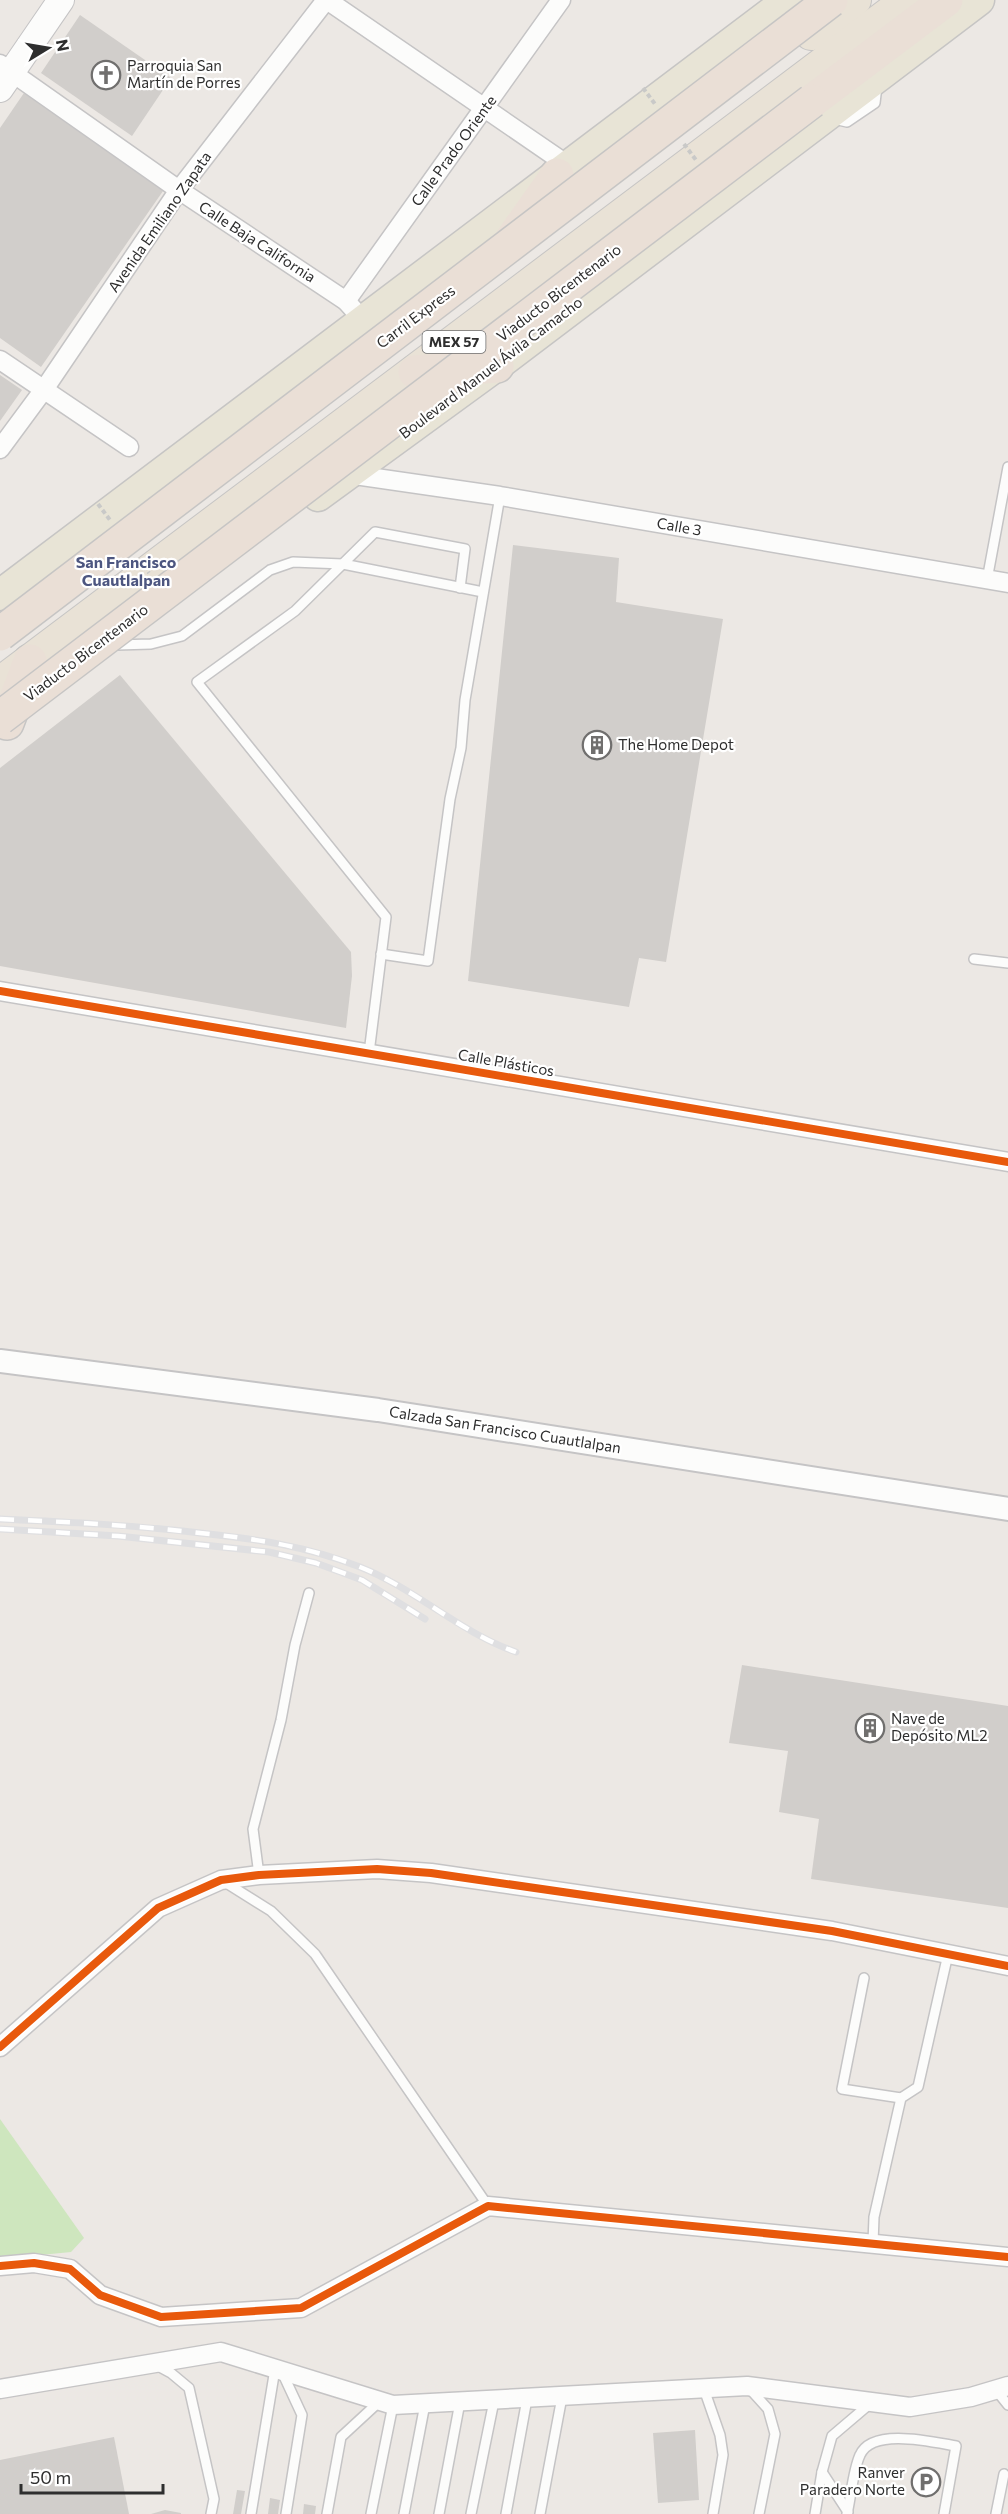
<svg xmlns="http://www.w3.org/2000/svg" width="1008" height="2514" font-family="Commissioner,sans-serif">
<rect width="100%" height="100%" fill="#ece8e4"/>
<!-- green -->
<path fill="#cee6be" d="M0,2119l84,119 -13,14 -71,7z"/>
<!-- building -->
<g fill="#d1cecb">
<path d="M80,15l91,63 -39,58 -91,-63z"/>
<path d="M24,93l139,98 -122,176 -41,-29v-210z"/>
<path d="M0,375l22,15 -22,31z"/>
<path d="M513,545l106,13 -3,44 107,17 -57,343 -27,-4 -10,49 -161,-26z"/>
<path d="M120,675l231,277 1,24 -6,52 -346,-62v-198z"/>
<path d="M742,1665l266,41v202l-197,-29 8,-60 -40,-7 9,-61 -59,-8z"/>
<path d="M695,2430l4,70 -41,3 -5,-70z"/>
<path d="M114,2437l15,77h-129v-54z"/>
<path d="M237,2490l8,1 -4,23h-8z"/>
<path d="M270,2498l10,2 -2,14h-10z"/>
<path d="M304,2504l12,2 -1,8h-12z"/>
<path d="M165,2510l16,3v1h-30z"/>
</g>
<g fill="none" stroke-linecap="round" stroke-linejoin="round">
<!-- service casing -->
<g stroke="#c5c4c5" stroke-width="12">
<g id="service">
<path d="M834,119l13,3 28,-19 2,-17"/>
<path d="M987,580l21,-113"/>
<path d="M117,645l34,-1 31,-8 88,-66 23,-8 50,2 140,28"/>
<path d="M381,954l47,7 22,-162 11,-51 4,-48 35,-204"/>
<path d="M974,959l34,4"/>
<path d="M369,1053l17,-136 -189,-235 98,-71 80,-79 90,17 -5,39"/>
<path d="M259,1875l-6,-46 28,-109 14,-75 14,-52"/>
<path d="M223,1881l48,30 44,43 173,252"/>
<path d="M864,1978l-22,111 59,9"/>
<path d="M873,2243l1,-26 27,-119 17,-11 30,-133"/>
<path d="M158,2366l13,7 18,15 25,111 -3,15"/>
<path d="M282,2372l20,43 -16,99"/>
<path d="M749,2388l19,21 7,25 -16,80"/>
<path d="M704,2389l16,46 3,20 -10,59"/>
<path d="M996,2390l12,15"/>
<path d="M822,2472l26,40"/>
<path d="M251,2514l24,-145"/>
<path d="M327,2514l14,-77 39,-36"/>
<path d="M371,2514l22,-109"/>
<path d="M404,2514l21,-110"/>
<path d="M439,2514l21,-112"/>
<path d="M471,2514l23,-113"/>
<path d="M506,2514l21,-115"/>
<path d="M540,2514l22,-117"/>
<path d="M815,2514l7,-42 10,-36 40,-34"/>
<path d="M847,2514c4,-17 6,-44 13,-59 12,-28 73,-13 96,-9l-12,68"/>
<path d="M996,2514l8,-40"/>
</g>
</g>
<!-- minor casing -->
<g stroke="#c5c4c5" stroke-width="21">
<g id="minor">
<path d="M327,0l242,166"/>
<path d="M0,64l179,126 167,111 17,19"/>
<path d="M346,301l215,-301"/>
<path d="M0,360l129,87"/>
<path d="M0,449l45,-61 134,-198 147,-190"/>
<path d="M348,474l152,22 508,87"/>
<path d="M0,991l1008,171"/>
<path d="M0,2047l158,-139 63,-28 38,-5 118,-6 54,4 401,58 176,35"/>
<path d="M0,2266l34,-3 36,6 30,26 61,22 140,-9 187,-102 520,51"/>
<path d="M0,2389l221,-37 172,53 354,-19 163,21 61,-10 37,-11"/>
</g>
</g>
<!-- tertiary casing -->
<g stroke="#c5c4c5" stroke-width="26">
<path id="tertiary" d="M0,1361l378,49 630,99"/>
</g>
<!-- secondary casing -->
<g stroke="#c5c4c5" stroke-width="28">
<path id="secondary" d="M0,89l61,-89"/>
</g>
<!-- primary casing -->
<g stroke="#c6c5c4" stroke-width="33">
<g id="primary">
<path d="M318,496l185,-135 476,-361"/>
<path d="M0,595l788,-595"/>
</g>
</g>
<!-- trunk casing -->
<g stroke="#c6c5c4" stroke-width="34">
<g id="trunk">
<path d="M811,34l44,-34"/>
<path d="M0,683l907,-683"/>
</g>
</g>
<!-- motorway casing -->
<g stroke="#c6c5c4" stroke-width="36">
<g id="motorway">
<path d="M812,101l134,-101"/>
<path d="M511,240l46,-65"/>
<path d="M415,372l82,-6"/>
<path d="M7,723l23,-62"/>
</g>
</g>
<!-- service -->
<use href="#service" stroke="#fcfcfb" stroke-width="9"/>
<!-- minor -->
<use href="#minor" stroke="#fcfcfb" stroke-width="18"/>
<!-- tertiary -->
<use href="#tertiary" stroke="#fcfcfb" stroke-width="22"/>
<!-- secondary -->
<use href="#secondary" stroke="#fcfcfb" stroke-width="26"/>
<!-- primary -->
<use href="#primary" stroke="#e8e4d6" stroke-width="30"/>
<!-- trunk -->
<use href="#trunk" stroke="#e9e2d6" stroke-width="32"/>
<!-- motorway -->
<use href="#motorway" stroke="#eadfd6" stroke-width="33"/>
<!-- rail casing -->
<g stroke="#dfdfe1" stroke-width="7">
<g id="rail">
<path d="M0,1519c67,3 133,6 200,14 57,6 106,13 160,34 56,22 99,65 156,85"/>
<path d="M0,1529l118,7 151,16 47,11 46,17 63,39"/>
</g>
</g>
<!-- rail -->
<use href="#rail" stroke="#fff" stroke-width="4.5" stroke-dasharray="14" stroke-linecap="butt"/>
<!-- motorway-bridge casing -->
<g stroke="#c6c5c4" stroke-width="36" stroke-linecap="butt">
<g id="motorway-bridge">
<path d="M0,634l831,-634"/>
<path d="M0,718l812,-617"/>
</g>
</g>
<!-- path-bridge -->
<g stroke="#c9c9c8" stroke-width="4" stroke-dasharray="4.5 3" stroke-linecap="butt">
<path d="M643,88l12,16"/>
<path d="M684,144l12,16"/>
<path d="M98,504l12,16"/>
<path d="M139,560l10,13"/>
</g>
<!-- motorway-bridge -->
<use href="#motorway-bridge" stroke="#eadfd6" stroke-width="33"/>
<!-- cycleway casing -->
<g stroke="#fff" stroke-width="11">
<g id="cycleway">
<path d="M0,991l1008,171"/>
<path d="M0,2047l158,-139 63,-28 38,-5 118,-6 54,4 401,58 176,35"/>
<path d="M0,2266l34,-3 36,6 30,26 61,22 140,-9 187,-102 520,51"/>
</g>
</g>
<!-- cycleway -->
<use href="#cycleway" stroke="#e8590c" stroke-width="8"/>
</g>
<!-- icons -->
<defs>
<g id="church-ring" transform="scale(1.5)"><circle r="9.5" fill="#fff" stroke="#706f6e" stroke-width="1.5"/><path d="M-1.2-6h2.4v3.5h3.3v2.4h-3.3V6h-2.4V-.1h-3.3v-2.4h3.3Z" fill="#706f6e"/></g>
<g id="building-ring" transform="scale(1.5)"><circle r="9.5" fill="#fff" stroke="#706f6e" stroke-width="1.5"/><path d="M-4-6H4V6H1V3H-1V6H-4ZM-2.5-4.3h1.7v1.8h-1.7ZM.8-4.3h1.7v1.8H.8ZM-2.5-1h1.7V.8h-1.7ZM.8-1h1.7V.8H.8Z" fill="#706f6e"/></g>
<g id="parking-ring" transform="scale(1.5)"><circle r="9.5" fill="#fff" stroke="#706f6e" stroke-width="1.5"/><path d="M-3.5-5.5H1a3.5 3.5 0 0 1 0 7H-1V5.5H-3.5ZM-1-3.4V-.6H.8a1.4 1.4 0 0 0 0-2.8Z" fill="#706f6e"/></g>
</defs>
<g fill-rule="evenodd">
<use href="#church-ring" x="106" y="75"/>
<use href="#building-ring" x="597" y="745"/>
<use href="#building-ring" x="870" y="1728"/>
<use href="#parking-ring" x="926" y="2482"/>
</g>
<g text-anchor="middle" stroke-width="4.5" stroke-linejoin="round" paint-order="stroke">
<!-- shield labels -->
<rect fill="#fff" stroke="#6d6d6d" stroke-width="1.5" x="422.5" y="331" width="63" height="22" rx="4.5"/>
<g font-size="14" font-weight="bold" fill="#2e2e2e">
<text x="454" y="347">MEX 57</text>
</g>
<!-- poi labels -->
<g font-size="15" fill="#2e2e2e" stroke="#fff" text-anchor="start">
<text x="127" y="71">Parroquia San<tspan x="127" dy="17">Martín de Porres</tspan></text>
<text x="618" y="750">The Home Depot</text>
<text x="891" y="1724">Nave de<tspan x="891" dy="17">Depósito ML2</tspan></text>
<text x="905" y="2478" text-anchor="end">Ranver<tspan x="905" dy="17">Paradero Norte</tspan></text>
</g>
<!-- street labels -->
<g font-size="15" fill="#2e2e2e" stroke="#fff">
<text transform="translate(454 151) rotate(-54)" y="5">Calle Prado Oriente</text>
<text transform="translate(160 222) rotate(-55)" y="5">Avenida Emiliano Zapata</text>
<text transform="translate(257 242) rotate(33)" y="5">Calle Baja California</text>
<text transform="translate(559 293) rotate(-37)" y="5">Viaducto Bicentenario</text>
<text transform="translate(416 317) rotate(-37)" y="5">Carril Express</text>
<text transform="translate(491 368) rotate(-37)" y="5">Boulevard Manuel Ávila Camacho</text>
<text transform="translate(679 527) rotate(10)" y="5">Calle 3</text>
<text transform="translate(86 653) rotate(-37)" y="5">Viaducto Bicentenario</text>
<text transform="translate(506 1063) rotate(10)" y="5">Calle Plásticos</text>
<text transform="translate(505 1430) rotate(9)" y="5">Calzada San Francisco Cuautlalpan</text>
</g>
<!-- neighbourhood labels -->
<g font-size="16" font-weight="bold" fill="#4d5680" stroke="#fff">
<text x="126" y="568">San Francisco<tspan x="126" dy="18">Cuautlalpan</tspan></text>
</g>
</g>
<!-- north arrow -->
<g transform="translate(48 48) rotate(79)" stroke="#ffffff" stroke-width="4.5" paint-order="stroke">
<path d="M0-4.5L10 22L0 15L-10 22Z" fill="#2e2e2e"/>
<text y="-9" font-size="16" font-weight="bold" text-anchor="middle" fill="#2e2e2e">N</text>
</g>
<!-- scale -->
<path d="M21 2484v9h142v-9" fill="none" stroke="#2e2e2e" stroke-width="3"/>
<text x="30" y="2484" font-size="18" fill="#2e2e2e" stroke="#ffffff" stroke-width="4.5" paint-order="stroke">50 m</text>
</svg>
